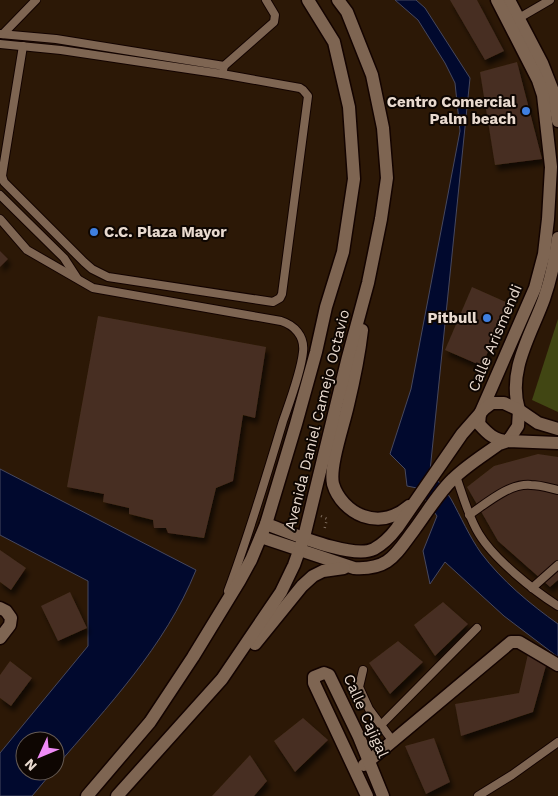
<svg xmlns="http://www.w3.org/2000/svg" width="558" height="796" font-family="'Work Sans',sans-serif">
<defs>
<filter id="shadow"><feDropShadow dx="3" dy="5.5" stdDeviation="2.5" flood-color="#0009"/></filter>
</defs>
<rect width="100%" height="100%" fill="#2c1806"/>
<!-- green -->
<path fill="#414613" d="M558,319v93l-26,-12z"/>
<!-- water -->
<g fill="#01092e" stroke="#47485e">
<path d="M395,0h21l9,8 45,70 -40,393c7,9 15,18 21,28 10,18 18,37 30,54 21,28 49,51 77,71v33l-54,-41 -59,-54 -15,22 -7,-33 14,-35 -20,-28 -10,-2 -2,-17 -15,-15 21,-65 49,-258 -5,-48 -10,-20 -27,-43z"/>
<path d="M0,469l196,101c-31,77 -89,137 -141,198v-27h-30v30h28l-21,25h-32v-43l88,-107v-65l-88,-46z"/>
</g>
<!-- building -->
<g fill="#472f20" filter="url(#shadow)">
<path d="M450,0h27l27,51 -19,9z"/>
<path d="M517,62l25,97 -47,6 -15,-93z"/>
<path d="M0,251l8,8 -8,8z"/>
<path d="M472,287l36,16 -26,63 -37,-16z"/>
<path d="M98,316l168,31 -11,71 -12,-3 -10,66 -17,7 -12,50 -36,-5 -2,-5h-12l-1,-8 -24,-6v-6l-26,-6 1,-8 -37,-7z"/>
<path d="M538,454l20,3v123l-8,7 -52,-46 -31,-54 27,-21z"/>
<path d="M0,550l26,18 -15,22 -11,-8z"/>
<path d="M70,592l17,36 -29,13 -17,-35z"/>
<path d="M443,602l25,22 -33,32 -21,-31z"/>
<path d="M398,641l25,21 -33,32 -21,-31z"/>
<path d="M528,654l19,8 -14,50 -72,24 -6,-32 64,-11z"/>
<path d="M10,661l22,17 -21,28 -11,-8v-23z"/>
<path d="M303,718l25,22 -33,32 -21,-31z"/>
<path d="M434,738l16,44 -24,12 -21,-48z"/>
<path d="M250,755l17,26 -13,15h-42z"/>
</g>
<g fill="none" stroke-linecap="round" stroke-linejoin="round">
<!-- service casing -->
<g stroke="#130300" stroke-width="10">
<g id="service">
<path d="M519,18l31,-18"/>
<path d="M0,34l56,5 168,27 -2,8 -161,-24 -61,-6"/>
<path d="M3,34l33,-34"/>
<path d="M23,46l-20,123 -1,7 2,6 80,80 8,7 16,8 165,25 7,-4 2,-4 26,-198 -5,-6 -3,-2 -78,-14"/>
<path d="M224,66l50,-44 1,-7 -9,-15"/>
<path d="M0,195l64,63 13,20"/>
<path d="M0,219l27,31 66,38 188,33c13,4 24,15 22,31 -2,20 -13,49 -20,69 -17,57 -34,114 -55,170"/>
<path d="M456,476c7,20 12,40 23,58 15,25 54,56 79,72"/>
<path d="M469,515c18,-12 40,-32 62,-30 9,0 18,3 27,5"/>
<path d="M532,588l26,-23"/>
<path d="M363,670l-4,17 10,22 23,31"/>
<path d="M381,725l96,-97"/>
<path d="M478,796l34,-21 46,-33"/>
</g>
</g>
<!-- minor casing -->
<g stroke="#130300" stroke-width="15">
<g id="minor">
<path d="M509,0l33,63 11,28 5,30"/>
<path d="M519,410c-12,-39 12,-75 25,-111 7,-20 11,-40 14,-61"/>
<path d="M480,414l55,-126 9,-34 4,-35 3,-52 -8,-72 -5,-15 -41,-80"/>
<path d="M0,608l6,3 5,7 -1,7 -10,13"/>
<path d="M364,765l147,-123h8l39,23"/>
<path d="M367,796l-53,-113v-6l10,-4 5,2 30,62 24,59"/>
</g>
</g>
<!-- tertiary casing -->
<g stroke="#130300" stroke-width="15">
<g id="tertiary">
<path d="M362,330c-3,26 -8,50 -14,75 -4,19 -19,61 -15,79 4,14 16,27 30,32 17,6 33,1 46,-10"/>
<path d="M480,414l-1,10c8,9 16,17 29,17l10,-15 1,-16"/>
<path d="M266,524c23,8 87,36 108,25 9,-5 17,-13 23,-21l65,-94 22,-25 8,-6h12l15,7 19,13 20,6"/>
<path d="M261,537l93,31c35,2 41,-13 60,-38 12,-16 25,-38 39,-51 13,-13 31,-24 46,-35l9,-3 50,2"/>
<path d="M255,644l47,-58 11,-10 10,-5 21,-3"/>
<path d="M87,796l63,-74 43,-65 47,-77 11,-20 15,-36 30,-100 20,-72 10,-45 17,-55 11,-73 -5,-72 -15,-65 -26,-42"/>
<path d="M117,796l105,-117 59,-87 13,-27 10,-28 44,-180 20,-74 13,-64 6,-41 -4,-50 -11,-53 -25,-63 -9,-12"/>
</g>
</g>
<!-- path -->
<path stroke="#7e6c5d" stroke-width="2.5" stroke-dasharray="1 4" stroke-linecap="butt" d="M321,516l6,3 -3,12"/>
<!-- service -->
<use href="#service" stroke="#7e6552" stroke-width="8"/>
<!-- minor -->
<use href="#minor" stroke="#7e6552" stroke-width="12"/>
<!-- tertiary -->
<use href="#tertiary" stroke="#7e6552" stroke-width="12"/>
</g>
<!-- markers -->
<g fill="#3f7fe0" stroke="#0e0602" stroke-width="2">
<circle cx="526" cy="111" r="5"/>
<circle cx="94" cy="232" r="5"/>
<circle cx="487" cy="318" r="5"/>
</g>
<g text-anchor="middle" stroke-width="4" stroke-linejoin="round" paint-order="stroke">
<!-- poi labels -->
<g font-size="15" font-weight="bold" fill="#e9dacf" stroke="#0e0602" text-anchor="end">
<text x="516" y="107">Centro Comercial<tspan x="516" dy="17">Palm beach</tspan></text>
<text x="104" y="237" text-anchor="start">C.C. Plaza Mayor</text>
<text x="477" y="323">Pitbull</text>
</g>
<!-- street labels -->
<g font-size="15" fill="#e9dacf" stroke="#0e0602">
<text transform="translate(495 338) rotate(-67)" y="5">Calle Arismendi</text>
<text transform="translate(317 420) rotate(-76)" y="5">Avenida Daniel Camejo Octavio</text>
<text transform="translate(366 716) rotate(66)" y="5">Calle Cajigal</text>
</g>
</g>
<!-- north arrow -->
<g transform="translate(40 756) rotate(226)"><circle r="24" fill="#0e0602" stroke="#665b54"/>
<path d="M0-4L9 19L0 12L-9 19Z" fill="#ef8bf6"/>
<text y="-8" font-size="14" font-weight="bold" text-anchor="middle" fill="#e9dacf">N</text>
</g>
</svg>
